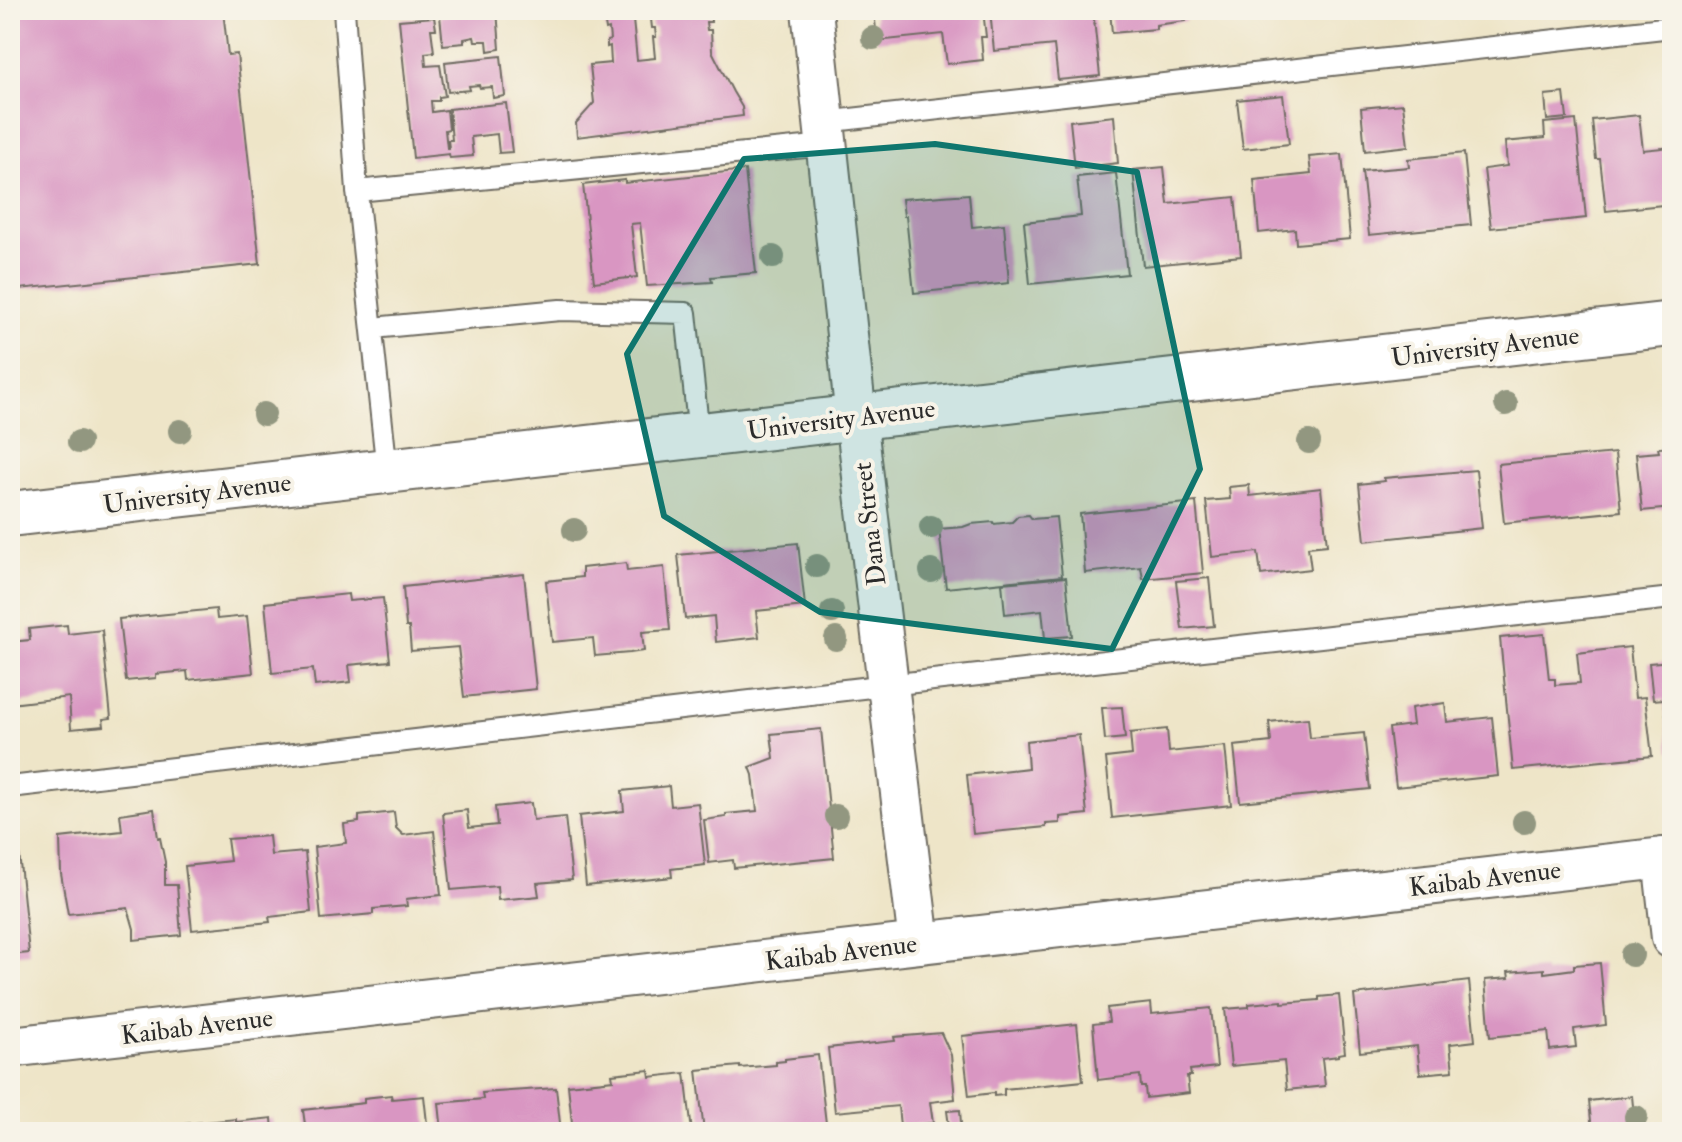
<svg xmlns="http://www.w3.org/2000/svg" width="1682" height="1142" font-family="'IM FELL Double Pica',serif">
<rect width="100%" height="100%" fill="#f7f3e8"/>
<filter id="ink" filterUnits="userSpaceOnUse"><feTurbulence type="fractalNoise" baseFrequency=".0125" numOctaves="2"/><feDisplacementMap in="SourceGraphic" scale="16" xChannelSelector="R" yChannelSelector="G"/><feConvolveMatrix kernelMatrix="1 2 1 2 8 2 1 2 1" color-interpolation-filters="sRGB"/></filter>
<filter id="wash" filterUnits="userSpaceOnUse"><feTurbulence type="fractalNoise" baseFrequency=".006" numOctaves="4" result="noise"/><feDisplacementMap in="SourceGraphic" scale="32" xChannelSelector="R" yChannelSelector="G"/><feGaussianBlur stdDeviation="1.8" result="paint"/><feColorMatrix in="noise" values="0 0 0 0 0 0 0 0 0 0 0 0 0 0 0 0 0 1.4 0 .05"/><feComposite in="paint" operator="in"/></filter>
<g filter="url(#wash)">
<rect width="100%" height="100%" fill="#eee5c8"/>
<g id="blocks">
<!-- building -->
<g fill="#d996c2">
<path d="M10,10h213l5,45 9,-1 23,210 -250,26z"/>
<path d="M497,10l3,39 -12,2 -1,-10h-12l-1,-4 -10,2v4l-21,2 -3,-29z"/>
<path d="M603,10h29l5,50 18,-2 -2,-21h3l-1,-9h-3l-2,-18h60l1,12h-5l1,8h4l1,21 21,41 9,15 1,9 -166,21 -1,-14 18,-20 -4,-38 21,-2 -1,-17 -3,1v-6l3,-1 -1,-11 -3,1z"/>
<path d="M874,10h109l3,27h-5l2,23 -36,4 -4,-30 -66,7z"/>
<path d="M990,10h103l7,66 -42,4 -4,-35 -60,6z"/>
<path d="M1110,10h75l1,11 -30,4v4l-44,4z"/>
<path d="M1237,10h43l1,5 -43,4z"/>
<path d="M434,17l2,12h-5l3,23 -9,1 1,13 14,-1 5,31 -6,1v4h-8l1,11 15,-2 2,19 -4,1 2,18h2l-1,-8h4l-3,-31 57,-6 6,49 -13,1 -2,-19 -26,3 2,19 -23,2 -1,-4 -36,4 -14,-138z"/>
<path d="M501,56l4,40 -12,2 -1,-11 -12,1 -1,-3 -10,1 1,4 -22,2 -3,-30z"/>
<path d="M1564,93l3,25 -20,2 -2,-25z"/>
<path d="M1283,95l6,49 -46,5 -6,-49z"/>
<path d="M1403,104l5,42 -43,5 -4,-43z"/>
<path d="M1639,115l4,35 29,-3v57l-66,7 -6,-52h-4l-4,-39z"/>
<path d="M1114,116l4,47 -43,5 -5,-47z"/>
<path d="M1576,120l10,98 -95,10 -7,-59 23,-3 -2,-24 40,-4 -1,-15z"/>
<path d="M1464,153l7,72 -102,10 -7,-64 47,-4 -1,-8z"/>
<path d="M1342,154l8,85 -54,5 -1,-15 -36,4 -5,-53 57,-6 -2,-17z"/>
<path d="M1164,167l4,37 67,-7 6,59 -98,10 -10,-96z"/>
<path d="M745,170l11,103 -45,4 1,5 -65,4 -7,-63 -9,1 6,53 -43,5 -11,-97 42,-5v3z"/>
<path d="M1116,173l11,101 -97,10 -6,-62 57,-6 -4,-39z"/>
<path d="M969,194l3,33 32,-3 5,59 -95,10 -8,-77h-2l-2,-17z"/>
<path d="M1672,447v61l-30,3 -6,-57 23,-2 -1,-4z"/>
<path d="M1615,453l6,58 -117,12 -6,-59z"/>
<path d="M1476,470l6,58 -117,13 -6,-57 26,-3 -1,-3z"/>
<path d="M1249,485l1,11 71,-8 6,57 -19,2 3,22 -50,6 -3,-23 -46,5 -6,-56 24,-2 -1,-12z"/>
<path d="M1196,502l7,71 -60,6 -2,-12 -56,6 -5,-59z"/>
<path d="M1029,515l3,4 24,-2 6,59 -116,12 -7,-59 24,-2 8,-3 22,-2 1,2 18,-2 6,-6z"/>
<path d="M798,543l7,63 -49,5 3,26 -43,5 -2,-26 -29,3 -7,-64z"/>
<path d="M626,563l1,8 37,-4 6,63 -28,2 2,19 -14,2 -35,3 -2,-18 -41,4 -6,-61 36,-4v-9z"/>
<path d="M524,574l12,115 -72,8 -6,-50 -47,4 -2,-24h-3l-3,-40z"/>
<path d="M1066,577l6,59 -27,2 -3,-28 -37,4 -3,-31z"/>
<path d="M1209,578l5,48 -32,3 -6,-48z"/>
<path d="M348,594l1,7 34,-3 7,63 -41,4 2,17 -36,4 -2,-17 -41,4 -7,-70z"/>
<path d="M216,609l1,10 30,-3 6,57 -65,7 -1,-9 -31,3v4l-30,3 -7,-62z"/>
<path d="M67,625l1,9 34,-4 9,88 -8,1 1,7 -33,3 -2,-32 -59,7v-62l20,-2 -1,-11z"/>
<path d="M1544,634l5,45h6v6l25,-2 -3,-30 53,-6 5,51 10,-1 7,59 -139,14 -13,-132z"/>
<path d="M1672,661v90h-2l-6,-52 -11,1 -4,-37z"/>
<path d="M1445,703l2,19 45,-5 6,59 -102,11 -7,-59 24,-3 -2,-17z"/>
<path d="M1122,707l3,31 -20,2 -3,-32z"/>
<path d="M1308,718l2,20 54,-5 6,56 -130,13 -6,-56 37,-4 -2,-20z"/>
<path d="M821,729l13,129 -100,10 -1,-8 -24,3 -5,-43 22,-3v-3l31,-3 -4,-36 -3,-8 24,-9 -3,-24z"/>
<path d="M1167,729l2,23 56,-6 6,59 -119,13 -6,-60 26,-3 -2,-22z"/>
<path d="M1079,735l8,79 -27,3v6l-14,1v3l-73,7 -6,-59 61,-7 -2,-27z"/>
<path d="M669,786l2,20 27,-3 7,62 -34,4 1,8 -86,9 -7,-70 45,-5 -2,-20z"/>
<path d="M531,803l2,17 32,-3 7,63 -35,3 2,13 -41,4 -1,-14 -46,4 -8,-77 24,-3 2,18 28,-3 -2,-18z"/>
<path d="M154,809l4,29h2l5,24v23h12l4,50 -47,5v-11l-6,-21 -60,6 -7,-40 -1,-36 62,-7 -2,-17z"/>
<path d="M394,812l2,16 7,7 31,-4 7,64 -35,4 1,7 -34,3v5l-52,5 -7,-72 32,-4 -2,-19 15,-2v-6z"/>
<path d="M10,823h6l13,130 -19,2z"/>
<path d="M269,836l2,19 34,-3 6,60 -42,5 1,5 -78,8 -7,-64 45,-5 -3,-22z"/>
<path d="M1600,963l6,62 -32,4 2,18 -26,3 -2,-19 -58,6 -5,-57 24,-2 -1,-6 36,-3v4l30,-4v-4z"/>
<path d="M1469,981l6,60 -25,3 3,27 -33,3 -3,-28 -57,6 -6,-57z"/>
<path d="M1339,995l6,58 -7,1v2l-16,2 3,28 -38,4 -3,-29 -53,5 -6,-57 24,-2v-3l33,-3v2l37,-3v-3z"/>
<path d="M1151,1003l1,11 59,-6 6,59 -27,3 1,6h-4l2,17 -43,5 -1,-11h-4l-1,-12 -42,5 -5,-56 16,-2 -2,-14z"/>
<path d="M1077,1024l6,57 -79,8v6l-10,1v-3l-25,3 -7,-60z"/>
<path d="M941,1033l10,22 4,44 -25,3 3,21 -33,3 -2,-20 -63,6 -7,-64 67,-7 -1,-4z"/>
<path d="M818,1055l9,77h-76l-1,-3 -46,3 -7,-62 43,-4v2l36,-3v-3l9,-1v-2z"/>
<path d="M649,1070l1,7 35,-4 7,59h-119l-5,-47 45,-5 -1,-6z"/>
<path d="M556,1088l5,44h-119l-3,-29 44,-4 -1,-6z"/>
<path d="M391,1095l1,4 32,-3 4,36h-122l-3,-22 61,-7v-5z"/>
<path d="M1632,1096l3,30 -43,5 -3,-30z"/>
<path d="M960,1110l1,14 -12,2 -2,-15z"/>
<path d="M272,1118l1,14h-98l-1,-7 62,-6v3z"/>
<path d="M144,1127l1,5h-29v-2z"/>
</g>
</g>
</g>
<g filter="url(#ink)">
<use href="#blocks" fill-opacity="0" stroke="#6f6c62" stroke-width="2"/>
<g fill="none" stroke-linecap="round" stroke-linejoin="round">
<!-- lane casing -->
<g stroke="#6f6c62" stroke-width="24">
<g id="lane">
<path d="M344,10l13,181"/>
<path d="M824,122l848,-95"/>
<path d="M373,328l187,-18 126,3 13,122"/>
<path d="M387,471l-30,-280 469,-46"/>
<path d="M10,787l878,-102 784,-87"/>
</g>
</g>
<!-- street casing -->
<g stroke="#6f6c62" stroke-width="44">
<g id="street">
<path d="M812,10l44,408 63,525"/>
<path d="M1663,858l9,80"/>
<path d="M10,1047l1662,-190"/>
</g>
</g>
<!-- secondary casing -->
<g stroke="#6f6c62" stroke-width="48">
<path id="secondary" d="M10,514l1662,-190"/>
</g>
<!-- lane -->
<use href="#lane" stroke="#fff" stroke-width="20"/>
<!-- street -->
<use href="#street" stroke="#fff" stroke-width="40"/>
<!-- secondary -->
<use href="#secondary" stroke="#fff" stroke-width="44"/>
</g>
<!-- trees -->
<g fill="#929780">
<circle cx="873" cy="38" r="12"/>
<circle cx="773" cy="257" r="12"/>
<circle cx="1506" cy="404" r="12"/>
<circle cx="264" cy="414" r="12"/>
<circle cx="180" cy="431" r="12"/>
<circle cx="79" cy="442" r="12"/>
<circle cx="1309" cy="442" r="12"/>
<circle cx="931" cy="527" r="12"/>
<circle cx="574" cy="530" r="12"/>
<circle cx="817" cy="566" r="12"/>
<circle cx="931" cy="571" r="12"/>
<circle cx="832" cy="612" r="12"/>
<circle cx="836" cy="639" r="12"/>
<circle cx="836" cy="816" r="12"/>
<circle cx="1524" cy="822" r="12"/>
<circle cx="1632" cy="955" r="12"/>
<circle cx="1636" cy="1117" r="12"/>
</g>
</g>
<!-- marked area -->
<path fill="#0f766e" fill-opacity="0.2" stroke="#0f766e" stroke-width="6" stroke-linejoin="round" d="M935,144l202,28 63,297 -88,180 -292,-37 -156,-96 -37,-162 117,-195z"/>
<g text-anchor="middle" stroke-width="8" stroke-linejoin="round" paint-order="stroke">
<!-- street labels -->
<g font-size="26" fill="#2b2b2b" stroke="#f7f3e8">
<text transform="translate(1485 346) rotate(-7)" y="9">University Avenue</text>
<text transform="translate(841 419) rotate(-7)" y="9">University Avenue</text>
<text transform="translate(197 493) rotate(-7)" y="9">University Avenue</text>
<text transform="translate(869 524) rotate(-97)" y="9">Dana Street</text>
<text transform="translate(1485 878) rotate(-7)" y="9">Kaibab Avenue</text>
<text transform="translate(841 952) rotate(-7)" y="9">Kaibab Avenue</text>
<text transform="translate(197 1026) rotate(-7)" y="9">Kaibab Avenue</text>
</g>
</g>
<!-- margin -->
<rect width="1682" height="1142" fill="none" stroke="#f7f3e8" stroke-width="40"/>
</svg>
